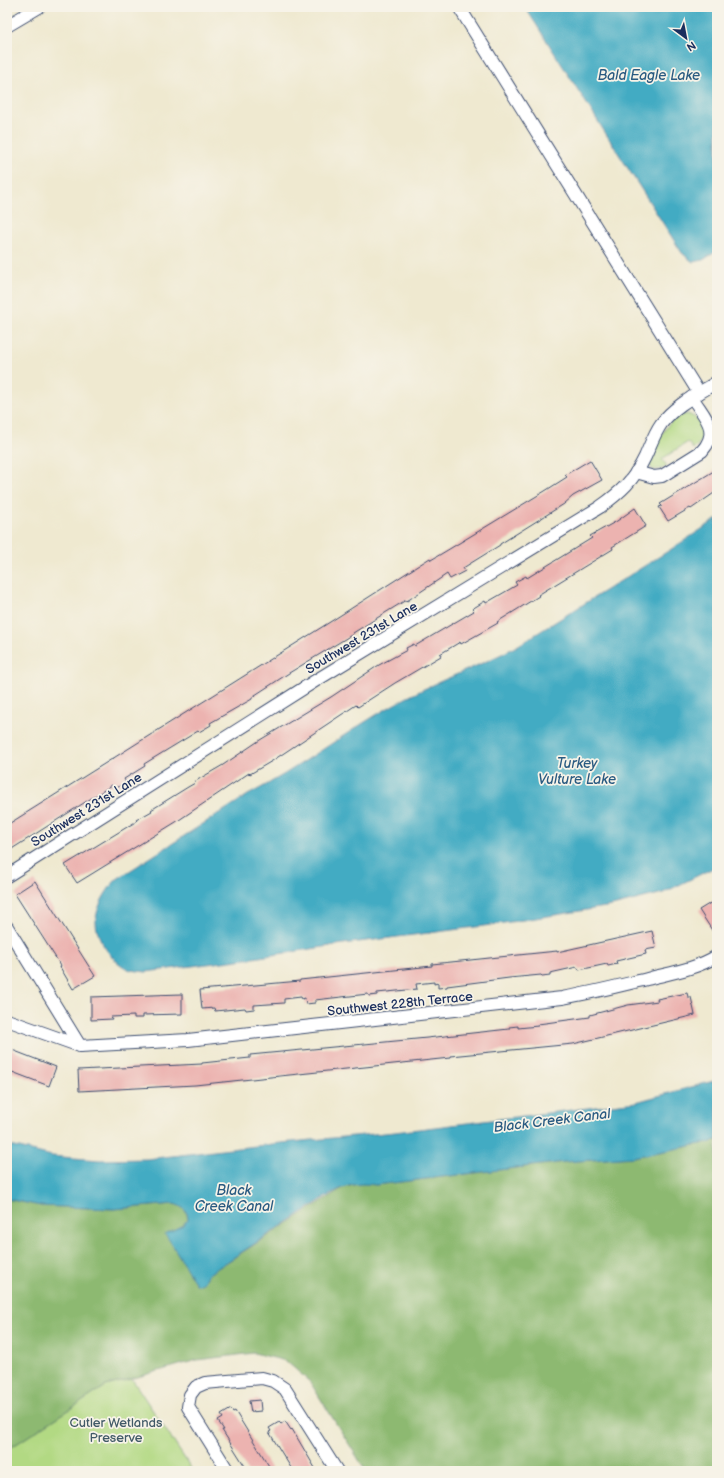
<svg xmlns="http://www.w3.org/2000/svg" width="724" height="1478" font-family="'Balsamiq Sans',sans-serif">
<rect width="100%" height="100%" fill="#f7f3e8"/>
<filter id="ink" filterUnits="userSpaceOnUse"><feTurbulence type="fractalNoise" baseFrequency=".025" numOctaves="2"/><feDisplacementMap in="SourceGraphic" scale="8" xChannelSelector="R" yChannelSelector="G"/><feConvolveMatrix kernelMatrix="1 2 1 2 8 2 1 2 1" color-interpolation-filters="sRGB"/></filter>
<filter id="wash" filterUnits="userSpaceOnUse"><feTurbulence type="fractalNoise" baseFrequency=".012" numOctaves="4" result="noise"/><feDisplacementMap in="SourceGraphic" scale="16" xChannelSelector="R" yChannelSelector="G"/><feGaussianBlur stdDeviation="0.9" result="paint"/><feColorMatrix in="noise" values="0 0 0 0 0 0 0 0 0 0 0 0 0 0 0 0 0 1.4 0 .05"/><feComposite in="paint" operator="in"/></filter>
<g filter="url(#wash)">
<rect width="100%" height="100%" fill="#efe9d0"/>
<!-- green -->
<g fill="#b2d983" stroke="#668470">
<path d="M688,414c18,7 21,24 5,35l-5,-7 -26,17 5,7 -6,3 -8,1 -4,-5v-4c8,-17 17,-45 39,-47z"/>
<path d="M132,1379l61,92h-186v-21l99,-64z"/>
</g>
<!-- forest -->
<path fill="#8db971" stroke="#547468" d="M717,1139v332h-351l-56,-89 -24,-21 -32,-8 -57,7 -91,26 -99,64v-251l34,7 73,3 61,-5c7,2 12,7 13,15l-5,6 -17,9 30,50 9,-5 2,-4 137,-88 20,-4 12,2 188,-23 69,-5 77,-15z"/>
<!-- water -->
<g fill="#43abc3" stroke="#2f6d90">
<path d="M525,7h192v244l-14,9 -10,2 -11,-9z"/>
<path d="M717,519v347l-54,27 -51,13 -121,19 -148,19 -90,14 -107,14c-5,-1 -10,-1 -15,-2 -19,-6 -40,-36 -34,-57 3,-12 11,-25 20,-34l131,-84c51,-27 96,-62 145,-90 40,-23 84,-37 124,-59l156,-98z"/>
<path d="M717,1080v59l-6,3 -78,15 -69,5 -188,23c-22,-3 -33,1 -52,13l-117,77 -4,8 -5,2 -2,-1c-11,-16 -19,-34 -31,-50l18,-9 5,-6c0,-8 -6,-13 -14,-15l-60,5 -73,-3 -34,-7v-54l45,11 21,2 27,2 47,-1 134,-16 114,-11 241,-30z"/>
</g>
<g id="blocks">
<!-- building -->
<g fill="#ecb3b0">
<path d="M590,460l12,20 -29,16 -9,8 -64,40v1l-37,23 2,3 -15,8 -3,-5 -40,27 -1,-1 -21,13 -32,20v1l-64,39 -37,24v2l-42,24 1,2 -12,7 -1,-1 -54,33 1,2 -21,13 2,3 -11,7 -3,-4 -105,67v-27l323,-203 100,-64 1,2 20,-12 94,-57 22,-14 -2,-2z"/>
<path d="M717,469v22l-26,18 -1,-1 -22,13 -9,-14 3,-1 -2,-2z"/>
<path d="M635,508l11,18 -34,21 1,2 -75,46 1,1 -42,26 1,1 -37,21 -1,-2 -20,12 1,2 -46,27 -37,24 -2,-2 -84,56 -22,13 -1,-1 -73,49 -99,61 -12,-18 72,-44 -1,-1 16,-9 -1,-1 37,-23 7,-4 -1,-1 29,-17 37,-25 71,-43 48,-32 28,-15 -1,-2 8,-4 1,2 59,-35 -2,-2 13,-8 1,2 31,-18 -2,-3 11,-6 1,2 65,-40 -2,-2 27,-15z"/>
<path d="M35,881l60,95 -22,13 -13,-22 1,-1 -46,-72z"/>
<path d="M717,899v39l-18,-28z"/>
<path d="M652,931l4,17 -11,2 1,4 -30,7 1,3 -9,2 -1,-2 -28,6 -2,-3 -27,6v2l-8,1 -1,-1 -32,3 -62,8v1l-9,1v-5l-4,1v-2l-18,2 1,5 -40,4v2l-8,1 -1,-2 -53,6v3l-9,1 -1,-6 -3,1 -1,-2 -17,2v4l-30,2v4l-8,1 -1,-2 -30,3 -1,-3 -12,1 -2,-19 100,-9v-1l132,-14v-2l125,-13v1z"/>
<path d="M687,993l1,4h3l4,18 -122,29 -123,12v2l-255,27 -116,6 -1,-21 124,-6v-1l48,-5v-3l177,-17 82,-9v-2l9,-1v2l20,-2v-2l52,-7v-2l38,-10 30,-4 -1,-2z"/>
<path d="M182,994v20l-39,1v3h-9v-2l-23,1 1,2 -21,1v-23z"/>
<path d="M7,1048l49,19 -7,19 -42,-16z"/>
<path d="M260,1400l1,11 -10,1 -2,-11z"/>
<path d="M231,1409l2,3 2,-1 37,60h-24l-26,-41h2l-6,-9 5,-3 -2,-3z"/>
<path d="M285,1421l6,9 1,-1 23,39 -5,3h-17l-24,-39 2,-1 -2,-3 10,-6 2,2z"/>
</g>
</g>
</g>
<g filter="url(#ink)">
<use href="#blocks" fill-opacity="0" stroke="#3b4b6f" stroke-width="1"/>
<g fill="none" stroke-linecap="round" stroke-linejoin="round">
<!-- minor casing -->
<g stroke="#3b4b6f" stroke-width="14">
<g id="minor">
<path d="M459,7l240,386"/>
<path d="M7,26l32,-19"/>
<path d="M636,472l18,5 8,-1 40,-25c19,-21 2,-34 -10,-54"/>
<path d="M7,876l308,-195 285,-174c21,-15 34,-27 45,-50 5,-11 9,-23 16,-33 14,-19 37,-30 56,-42"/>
<path d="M7,927l73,119"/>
<path d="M7,1020l73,26 108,-6 374,-42c29,-5 56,-12 85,-19 23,-6 49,-10 70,-23"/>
<path d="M228,1471l-40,-64 2,-12 6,-8 9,-4 57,-5 11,3 12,8 52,82"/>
</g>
</g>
<!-- minor -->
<use href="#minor" stroke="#fff" stroke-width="12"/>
</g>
</g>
<g text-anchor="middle" stroke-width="3.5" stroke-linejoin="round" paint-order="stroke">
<!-- street labels -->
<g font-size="13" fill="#1b2f5e" stroke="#f7f3e8">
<text transform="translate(361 637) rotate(-31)" y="5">Southwest 231st Lane</text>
<text transform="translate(86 809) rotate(-32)" y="5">Southwest 231st Lane</text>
<text transform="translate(400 1003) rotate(-6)" y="5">Southwest 228th Terrace</text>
</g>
<!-- park labels -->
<g font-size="13" fill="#415a67" stroke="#f7f3e8">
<text x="116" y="1427">Cutler Wetlands<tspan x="116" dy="15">Preserve</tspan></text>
</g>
<!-- water labels -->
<g font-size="14" font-style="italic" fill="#295a81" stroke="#f7f3e8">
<text x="649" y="80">Bald Eagle Lake</text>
<text x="577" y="768">Turkey<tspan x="577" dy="16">Vulture Lake</tspan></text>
<text transform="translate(552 1120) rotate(-7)" y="5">Black Creek Canal</text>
<text x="234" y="1195">Black<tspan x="234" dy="16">Creek Canal</tspan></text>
</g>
</g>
<!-- margin -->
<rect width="724" height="1478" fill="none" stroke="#f7f3e8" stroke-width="24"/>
<!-- north arrow -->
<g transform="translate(686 38) rotate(148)" stroke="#f7f3e8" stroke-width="3" paint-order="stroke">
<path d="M0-3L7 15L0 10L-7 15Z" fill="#1b2f5e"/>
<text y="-6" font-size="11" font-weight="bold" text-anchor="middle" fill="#1b2f5e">N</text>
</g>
</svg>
